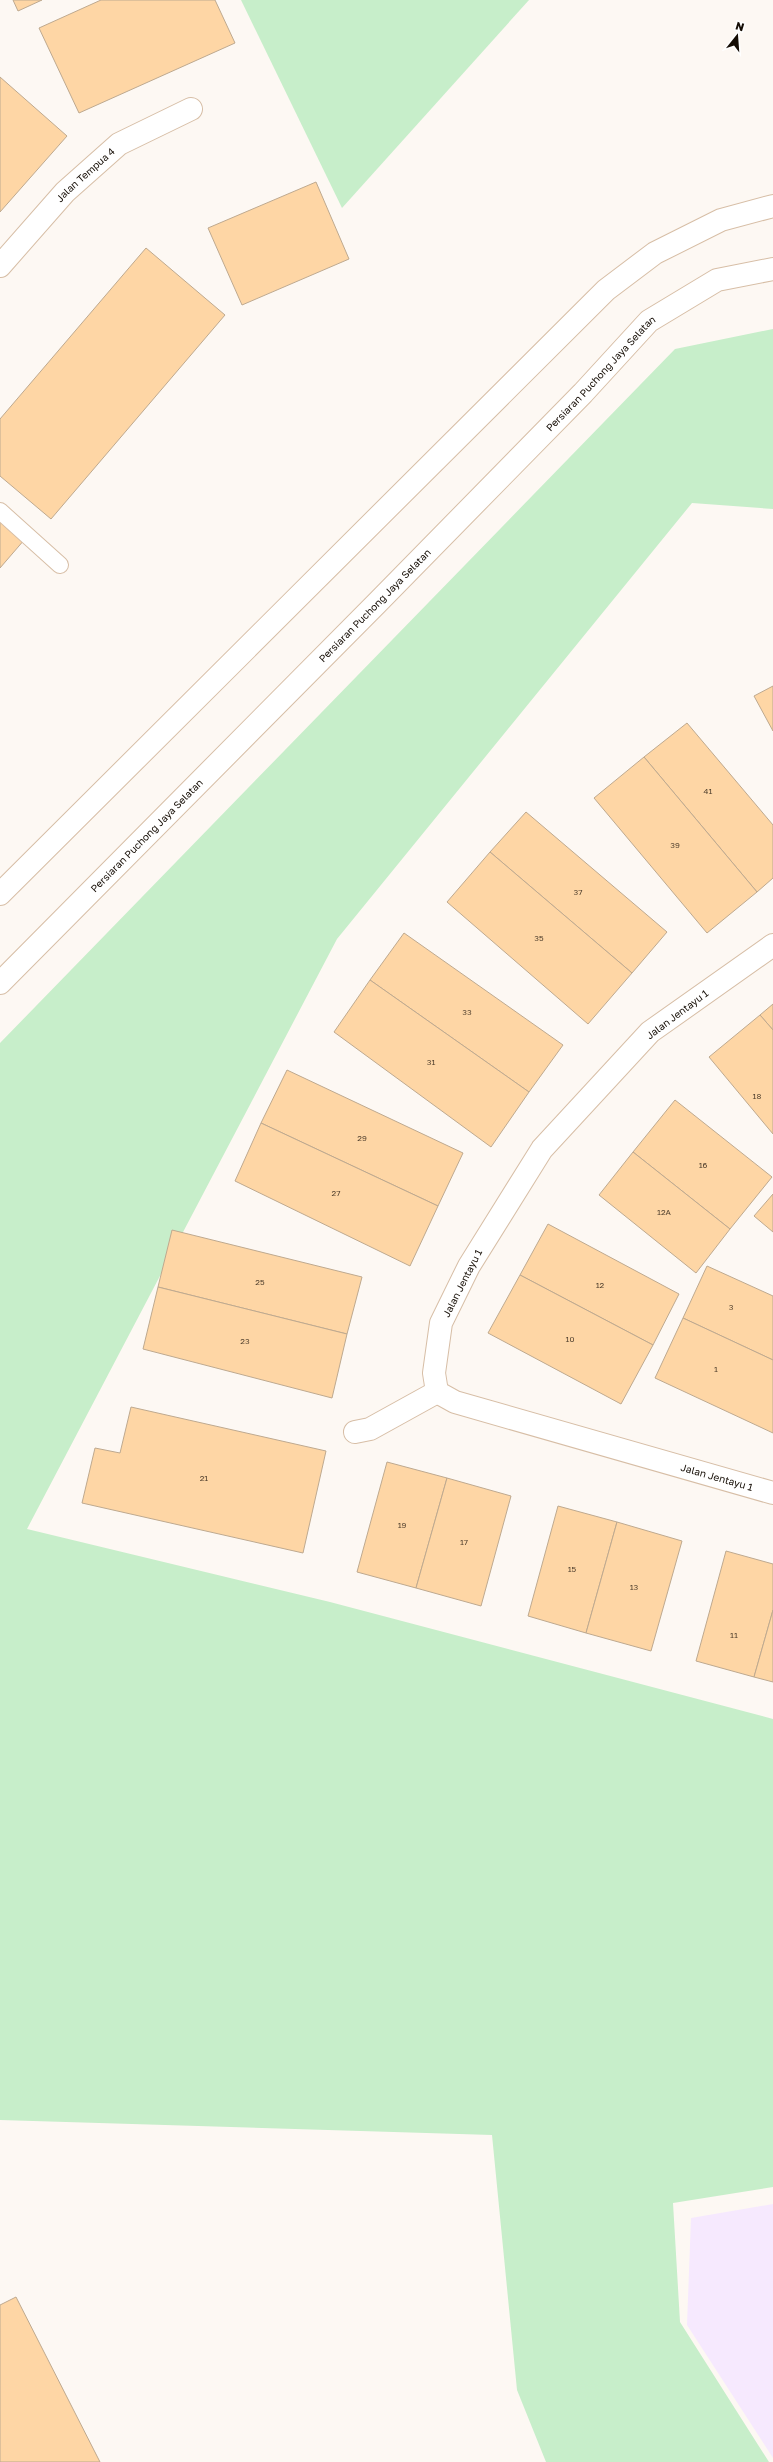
<svg xmlns="http://www.w3.org/2000/svg" width="773" height="2462" font-family="'Golos Text',sans-serif">
<rect width="100%" height="100%" fill="#fdf8f3"/>
<!-- education -->
<path fill="#f6e9fe" d="M773,2204v254l-86,-133 4,-107z"/>
<!-- green -->
<g fill="#c7eeca">
<path d="M241,0h288l-187,208z"/>
<path d="M773,329v180l-81,-6 -355,436 -310,590 303,73 443,117v468l-100,16 7,119 89,140h-223l-29,-72 -25,-255 -492,-15v-1077l675,-694z"/>
</g>
<!-- building -->
<g fill="#fed6a5" stroke="#bea98f">
<path d="M13,0h29l-24,11z"/>
<path d="M101,0h114l20,43 -156,70 -40,-85z"/>
<path d="M0,77l67,59 -67,76z"/>
<path d="M316,182l33,77 -107,46 -34,-77z"/>
<path d="M146,248l79,67 -174,204 -51,-43v-57z"/>
<path d="M0,518l25,21 -25,29z"/>
<path d="M773,686v45l-19,-35z"/>
<path d="M687,723l86,102v53l-16,14 -113,-135z"/>
<path d="M644,757l113,135 -50,41 -113,-135z"/>
<path d="M526,812l141,120 -35,41 -142,-121z"/>
<path d="M490,852l142,121 -44,51 -141,-122z"/>
<path d="M404,933l159,112 -34,47 -159,-112z"/>
<path d="M370,980l159,112 -38,55 -157,-115z"/>
<path d="M773,1004v26l-13,-15z"/>
<path d="M760,1015l13,15v104l-64,-77z"/>
<path d="M287,1070l176,83 -25,53 -177,-83z"/>
<path d="M675,1100l97,77 -42,52 -97,-77z"/>
<path d="M261,1123l177,83 -28,60 -175,-85z"/>
<path d="M633,1152l97,77 -34,44 -97,-78z"/>
<path d="M773,1194v38l-19,-16z"/>
<path d="M548,1224l131,70 -26,51 -133,-70z"/>
<path d="M172,1230l190,47 -15,57 -189,-47z"/>
<path d="M707,1266l66,30v64l-90,-42z"/>
<path d="M520,1275l133,70 -32,59 -133,-71z"/>
<path d="M158,1287l189,47 -15,64 -189,-49z"/>
<path d="M683,1318l90,42v73l-118,-55z"/>
<path d="M131,1407l195,44 -23,102 -221,-50 13,-55 25,5z"/>
<path d="M387,1462l60,16 -31,110 -59,-16z"/>
<path d="M447,1478l64,18 -30,110 -65,-18z"/>
<path d="M558,1506l59,16 -31,111 -58,-17z"/>
<path d="M617,1522l65,19 -31,110 -65,-18z"/>
<path d="M726,1551l47,13v46l-19,67 -58,-16z"/>
<path d="M773,1610v72l-19,-5z"/>
<path d="M16,2297l84,165h-100v-157z"/>
</g>
<g fill="none" stroke-linecap="round" stroke-linejoin="round">
<!-- service casing -->
<g stroke="#d7bea6" stroke-width="18">
<path id="service" d="M0,511l60,54"/>
</g>
<!-- minor casing -->
<g stroke="#d7bea6" stroke-width="24">
<g id="minor">
<path id="s1" d="M0,266l65,-74 54,-48 72,-35"/>
<path id="s2" d="M773,945l-123,87 -108,117 -73,117 -28,57 -7,50 3,19 18,10 318,91"/>
<path d="M355,1432l15,-3 67,-37"/>
</g>
</g>
<!-- secondary casing -->
<g stroke="#d7bea6" stroke-width="24">
<g id="secondary">
<path d="M0,894l606,-604 49,-37 66,-33 52,-14"/>
<path id="s3" d="M0,983l378,-381 205,-209 66,-72 68,-41 56,-11"/>
</g>
</g>
<!-- service -->
<use href="#service" stroke="#fff" stroke-width="16"/>
<!-- minor -->
<use href="#minor" stroke="#fff" stroke-width="22"/>
<!-- secondary -->
<use href="#secondary" stroke="#fff" stroke-width="22"/>
</g>
<g text-anchor="middle" stroke-width="4" stroke-linejoin="round" paint-order="stroke">
<!-- number labels -->
<g font-size="8" fill="#4f3f2d">
<text x="708" y="794">41</text>
<text x="675" y="848">39</text>
<text x="578" y="895">37</text>
<text x="539" y="941">35</text>
<text x="467" y="1015">33</text>
<text x="431" y="1065">31</text>
<text x="757" y="1099">18</text>
<text x="362" y="1141">29</text>
<text x="703" y="1168">16</text>
<text x="336" y="1196">27</text>
<text x="664" y="1215">12A</text>
<text x="260" y="1285">25</text>
<text x="600" y="1288">12</text>
<text x="731" y="1310">3</text>
<text x="570" y="1342">10</text>
<text x="245" y="1344">23</text>
<text x="716" y="1372">1</text>
<text x="204" y="1481">21</text>
<text x="402" y="1528">19</text>
<text x="464" y="1545">17</text>
<text x="572" y="1572">15</text>
<text x="634" y="1590">13</text>
<text x="734" y="1638">11</text>
</g>
<!-- street labels -->
<g font-size="10" fill="#150d05" stroke="#fff">
<text dy="4" stroke="none"><textPath href="#s1" startOffset="125">Jalan Tempua 4</textPath></text>
<text dy="4" stroke="none"><textPath href="#s3" startOffset="856">Persiaran Puchong Jaya Selatan</textPath></text>
<text dy="4" stroke="none"><textPath href="#s3" startOffset="532">Persiaran Puchong Jaya Selatan</textPath></text>
<text dy="4" stroke="none"><textPath href="#s3" startOffset="208">Persiaran Puchong Jaya Selatan</textPath></text>
<text transform="translate(677 1014) rotate(-37)" y="4">Jalan Jentayu 1</text>
<text transform="translate(462 1283) rotate(-63)" y="4">Jalan Jentayu 1</text>
<text dy="4" stroke="none"><textPath href="#s2" startOffset="874">Jalan Jentayu 1</textPath></text>
</g>
</g>
<!-- north arrow -->
<g transform="translate(737 36) rotate(17)" stroke="#ffffff" stroke-width="3" paint-order="stroke">
<path d="M0-3L7 15L0 10L-7 15Z" fill="#150d05"/>
<text y="-6" font-size="11" font-weight="bold" text-anchor="middle" fill="#150d05">N</text>
</g>
</svg>
